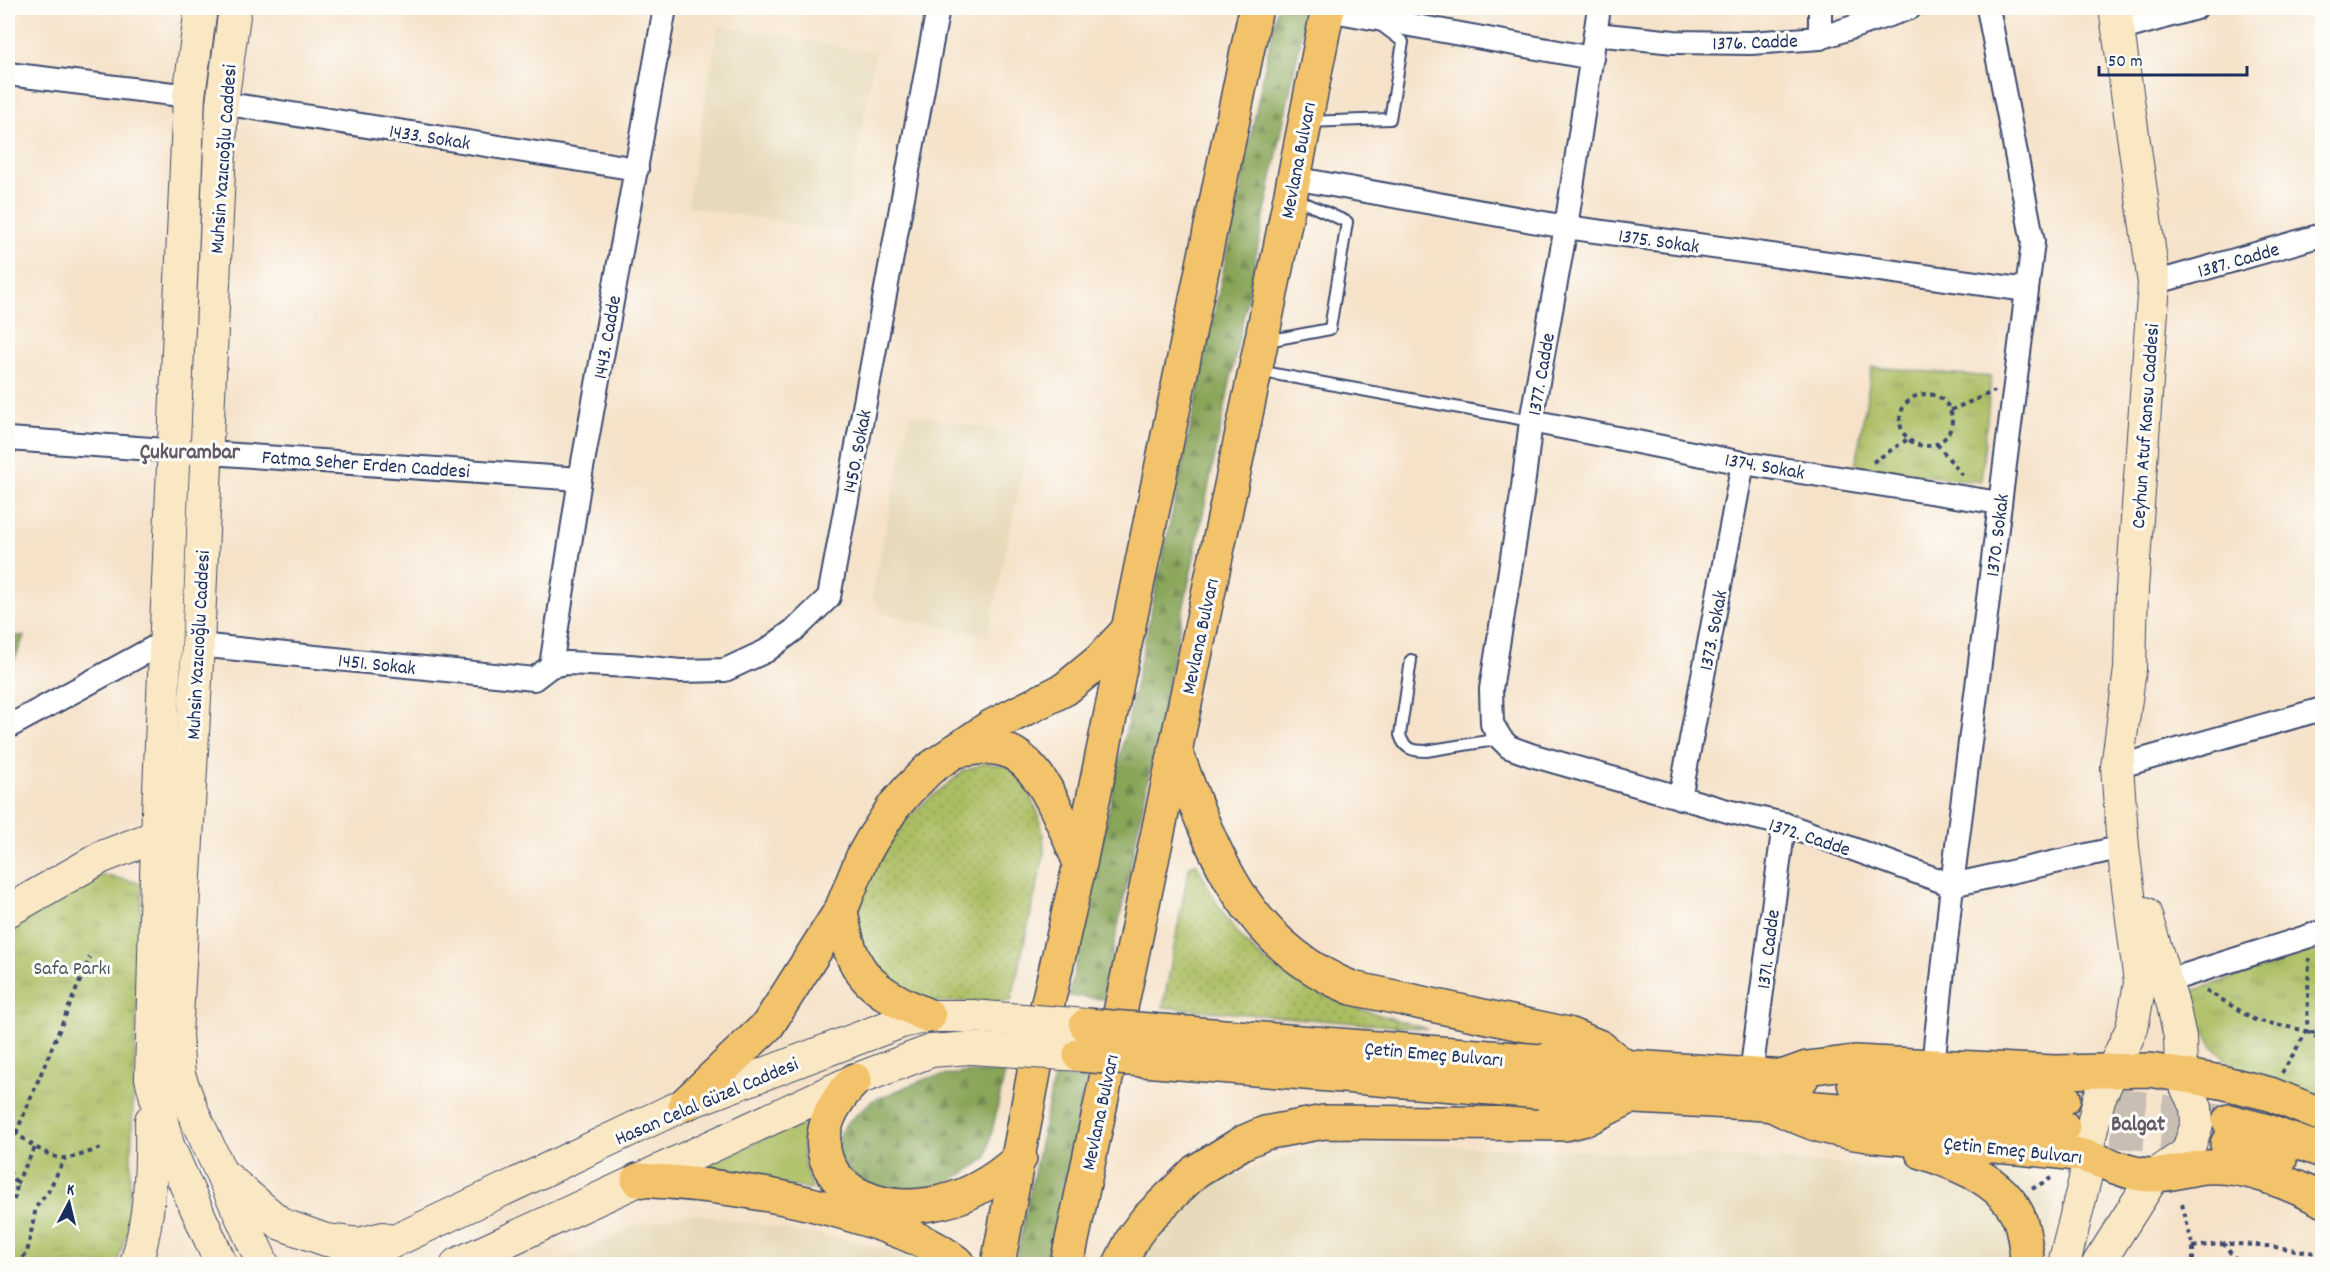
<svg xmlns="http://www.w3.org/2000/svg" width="2330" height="1272" font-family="Dekko,sans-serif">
<defs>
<pattern id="grass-dots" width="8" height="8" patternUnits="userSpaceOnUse" patternTransform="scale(1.5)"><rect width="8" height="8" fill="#abbe62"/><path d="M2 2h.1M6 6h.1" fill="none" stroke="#8a9b54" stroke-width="1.8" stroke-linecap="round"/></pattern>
<pattern id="forest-firs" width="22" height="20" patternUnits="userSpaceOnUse" patternTransform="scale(1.5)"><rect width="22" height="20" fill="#88a558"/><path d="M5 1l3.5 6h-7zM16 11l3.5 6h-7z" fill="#6e874c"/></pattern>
<pattern id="park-tufts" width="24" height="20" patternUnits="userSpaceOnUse" patternTransform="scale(1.5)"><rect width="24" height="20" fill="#abbe62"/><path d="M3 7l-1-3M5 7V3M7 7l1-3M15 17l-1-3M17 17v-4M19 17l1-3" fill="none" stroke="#8a9b54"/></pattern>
</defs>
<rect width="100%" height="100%" fill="#fdfcf7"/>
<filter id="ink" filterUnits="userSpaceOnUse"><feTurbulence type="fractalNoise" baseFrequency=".0167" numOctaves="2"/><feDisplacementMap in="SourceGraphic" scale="12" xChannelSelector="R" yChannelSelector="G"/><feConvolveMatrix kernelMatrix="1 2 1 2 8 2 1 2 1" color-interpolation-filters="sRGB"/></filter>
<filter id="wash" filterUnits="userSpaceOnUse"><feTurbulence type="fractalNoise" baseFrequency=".008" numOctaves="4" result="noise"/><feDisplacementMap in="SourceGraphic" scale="24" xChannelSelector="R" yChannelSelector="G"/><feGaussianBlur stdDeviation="1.35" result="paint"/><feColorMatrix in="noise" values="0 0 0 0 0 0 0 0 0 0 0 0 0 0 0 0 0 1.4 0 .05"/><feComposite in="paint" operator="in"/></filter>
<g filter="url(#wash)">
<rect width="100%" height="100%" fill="#f5e2c9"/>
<!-- built -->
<g fill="#e6daba">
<path d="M718,25l157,28 -32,180 -156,-27z"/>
<path d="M910,413l119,25 -41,198 -105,-22 -11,-19z"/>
<path d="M1330,1142l342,12 346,20 23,9 13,19 -10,62h-907l15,-33 47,-43z"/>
<path d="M691,1213l146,25 84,19 7,7h-371l74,-37z"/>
</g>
<!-- grass -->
<g fill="url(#grass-dots)" stroke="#637660" stroke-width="1.5">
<path d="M985,763l29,4c19,32 30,49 30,88l-33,146 -75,1 -51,-15 -27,-45 1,-30 10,-37 35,-53 22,-21 38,-30z"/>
<path d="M1196,863c13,25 26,53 45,74 48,56 119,72 187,92l-265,-22 26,-140z"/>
</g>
<!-- forest -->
<g fill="url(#forest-firs)" stroke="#526a5b" stroke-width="1.5">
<path d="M1277,8h30l-204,991 -34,-3 139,-651z"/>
<path d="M8,636h16l-16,41z"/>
<path d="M970,1072l35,1 -19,86c-40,28 -74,45 -122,22 -9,-4 -17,-14 -25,-21v-26l7,-10 26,-23 56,-23z"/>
<path d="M1054,1077l32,2 -36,185h-35z"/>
</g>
<!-- park -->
<g fill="url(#park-tufts)" stroke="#637660" stroke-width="1.5">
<path d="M1872,367l119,10 -10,105 -126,-15z"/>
<path d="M101,875l41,8 -14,346 -11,35h-109v-335z"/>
<path d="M2322,948v156c-46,-17 -97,-27 -120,-77 -5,-11 -8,-23 -12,-35z"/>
</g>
<!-- garden -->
<path fill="#abbe62" stroke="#637660" stroke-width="1.5" d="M807,1120c-7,25 -6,45 6,69l-125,-17z"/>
</g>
<g filter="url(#ink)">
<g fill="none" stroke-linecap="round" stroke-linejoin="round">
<!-- primary-tunnel -->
<g stroke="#c9beb4" stroke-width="33" stroke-dasharray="33 16" stroke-linecap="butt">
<path d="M2064,1098l66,8 95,15"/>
<path d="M2063,1127l107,9 57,8"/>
</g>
<!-- lane casing -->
<g stroke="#3c4a6e" stroke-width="14">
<g id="lane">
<path d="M1307,122l83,-3 13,-77 -24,-18"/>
<path d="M1267,341l63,-12 17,-107 -53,-24"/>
<path d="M1258,371l273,50"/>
<path d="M1411,660l-11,75c4,14 13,16 26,16l75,-12"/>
</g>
</g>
<!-- street casing -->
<g stroke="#3c4a6e" stroke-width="26">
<g id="street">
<path d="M1599,8l-33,219 -35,194 -9,74 -31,194 1,35 9,15 8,8 22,8 200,57 53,12 168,61 171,-38"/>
<path d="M1820,8v30"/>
<path d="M1328,10l264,48"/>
<path d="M2119,30l77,-22"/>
<path d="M1595,34l79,8 77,1 69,-5 90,-30"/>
<path d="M8,74l181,22"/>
<path d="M222,103l415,66"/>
<path d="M1293,178l273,49 461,63"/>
<path d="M2154,283l168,-48"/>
<path d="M1531,421l212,42 257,40"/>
<path d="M8,439l572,40"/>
<path d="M198,645l336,34 17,-13 16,-3 63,3 51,5 44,-1 41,-19 32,-24 31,-30 109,-589"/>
<path d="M551,666l29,-187 85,-471"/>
<path d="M8,727l158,-86"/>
<path d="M2117,767l205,-58"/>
<path d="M1680,798l63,-335"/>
<path d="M2167,981l155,-49"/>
<path d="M1933,1066l19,-181 81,-643 -45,-234"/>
<path d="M1751,1074l33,-250"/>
</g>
</g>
<!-- secondary casing -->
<g stroke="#3c4a6e" stroke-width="34">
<g id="secondary">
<path d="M201,8l-12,88 -32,740 -6,242 17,67 53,119"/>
<path d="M235,8l-13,95 -24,542 -22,390 3,40 13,35 71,154"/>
<path d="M8,911l94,-54 55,-21"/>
<path d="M226,1177l55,47 45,16 33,4 24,-6"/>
<path d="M136,1264c14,-46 16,-95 15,-144"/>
<path d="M346,1264l339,-160 216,-82 28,-6h43"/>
<path d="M457,1264l398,-184 76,-29 39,-3"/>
<path d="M2064,1264l21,-85 4,-38 10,-42 33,-71 8,-45 -17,-136 -6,-80 13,-98 2,-80 22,-306 -39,-275"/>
<path d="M2098,1264l56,-88 33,-23 10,-29 -1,-17 -15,-31 -1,-39 -7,-32 -28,-92"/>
</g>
</g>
<!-- primary casing -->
<g stroke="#3c4a6e" stroke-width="36">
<g id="primary">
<path d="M1541,1061l261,17"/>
<path d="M1782,1077l25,-9 47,-6 201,10 95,-2 71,12 49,12 52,21"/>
<path d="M1854,1083l210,15"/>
<path d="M1539,1092l211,11 313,24"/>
<path d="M1772,1105c16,8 32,16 50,21 36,10 74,12 112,15 47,4 93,7 140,13 27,4 50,21 78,21 18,1 36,-7 54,-8 36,-3 85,16 116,33"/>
<path d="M2229,1121l35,9 58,21"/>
<path d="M2227,1144l53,16"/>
<path d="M1922,1152c38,13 89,31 100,75 3,12 4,25 6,37"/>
<path d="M1120,1264l14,-28 12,-16 50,-49 48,-29 21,-9 59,-11 241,2 21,-5 44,-22"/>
</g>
</g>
<!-- highway casing -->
<g stroke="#3c4a6e" stroke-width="36">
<g id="highway">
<path d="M1175,749c37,101 68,195 177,239l216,46 32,13 24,19"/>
<path d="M955,751c17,-2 34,-6 50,-1 39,13 59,78 75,113"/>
<path d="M841,910c9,65 30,81 88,106"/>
<path d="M855,1080c-72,72 -9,138 76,124 34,-5 64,-23 89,-46"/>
<path d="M685,1104l83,-79 73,-115 22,-54 9,-16 22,-34 15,-17 20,-20 61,-42 75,-38 34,-28 28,-30"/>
<path d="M638,1180c78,4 152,15 226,39 34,11 67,23 95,45"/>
<path d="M998,1264l46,-244 36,-157 176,-855"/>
<path d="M1067,1264l194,-921 67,-335"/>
</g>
</g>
<!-- path -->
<g stroke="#3c4a6e" stroke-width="4" stroke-dasharray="4.5 4.5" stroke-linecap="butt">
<circle cx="1926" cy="420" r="26"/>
<path d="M1951,410l44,-19"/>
<path d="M1937,444l26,32"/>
<path d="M1873,462l35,-23"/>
<path d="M2206,990l49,30 52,11 2,-73"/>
<path d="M2307,1031l15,11"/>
<path d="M2311,1032l11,3"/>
<path d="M2282,1073l25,-42"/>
<path d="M8,1126c12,11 40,33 57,32 12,0 25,-7 37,-10"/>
<path d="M16,1133l74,-176"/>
<path d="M8,1171c11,11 11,25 0,36"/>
<path d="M16,1184l20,-38"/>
<path d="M2032,1189l19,-11"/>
<path d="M2182,1204l11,43v17"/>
<path d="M2223,1243l16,21"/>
<path d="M2193,1247c45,-7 85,0 129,7"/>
<path d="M16,1264l11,-11 9,-46 12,-15 17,-34"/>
</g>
<!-- lane -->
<use href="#lane" stroke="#fff" stroke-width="10"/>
<!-- street -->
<use href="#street" stroke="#fff" stroke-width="22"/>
<!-- secondary -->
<use href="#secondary" stroke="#fae7c3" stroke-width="32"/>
<!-- primary -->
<use href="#primary" stroke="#f2c36a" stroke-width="33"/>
<!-- highway -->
<use href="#highway" stroke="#f2c36a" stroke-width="33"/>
<!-- secondary-bridge casing -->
<g stroke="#3c4a6e" stroke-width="34" stroke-linecap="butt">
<g id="secondary-bridge">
<path d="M972,1016l114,9"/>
<path d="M970,1048l110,7"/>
</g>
</g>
<!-- primary-bridge casing -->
<g stroke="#3c4a6e" stroke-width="36" stroke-linecap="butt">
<g id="primary-bridge">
<path d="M1086,1025l455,36"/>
<path d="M1080,1055l459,37"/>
</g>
</g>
<!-- secondary-bridge -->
<use href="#secondary-bridge" stroke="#fae7c3" stroke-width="32"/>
<!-- primary-bridge -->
<use href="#primary-bridge" stroke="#f2c36a" stroke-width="33"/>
</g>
</g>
<g text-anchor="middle" stroke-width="6" stroke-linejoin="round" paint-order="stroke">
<!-- street labels -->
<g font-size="20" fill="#1b2f5e" stroke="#fdfcf7">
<text transform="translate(1755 41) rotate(-2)" y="7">1376. Cadde</text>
<text transform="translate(430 136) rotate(9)" y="7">1433. Sokak</text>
<text transform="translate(222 159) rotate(-86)" y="7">Muhsin Yazıcıoğlu Caddesi</text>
<text transform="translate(1297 160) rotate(-79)" y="7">Mevlana Bulvarı</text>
<text transform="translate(1659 240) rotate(8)" y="7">1375. Sokak</text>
<text transform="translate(2238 259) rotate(-16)" y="7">1387. Cadde</text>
<text transform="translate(606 337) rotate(-80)" y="7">1443. Cadde</text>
<text transform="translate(1540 374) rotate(-80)" y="7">1377. Cadde</text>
<text transform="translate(2144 426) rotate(-86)" y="7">Ceyhun Atuf Kansu Caddesi</text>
<text transform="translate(856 451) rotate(-79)" y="7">1450. Sokak</text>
<text transform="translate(366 463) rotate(4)" y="7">Fatma Seher Erden Caddesi</text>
<text transform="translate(1765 465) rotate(10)" y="7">1374. Sokak</text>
<text transform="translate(1996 535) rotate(-83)" y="7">1370. Sokak</text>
<text transform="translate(1712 630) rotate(-79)" y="7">1373. Sokak</text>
<text transform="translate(1199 636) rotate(-78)" y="7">Mevlana Bulvarı</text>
<text transform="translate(197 645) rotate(-87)" y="7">Muhsin Yazıcıoğlu Caddesi</text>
<text transform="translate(377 663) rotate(6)" y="7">1451. Sokak</text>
<text transform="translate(1810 836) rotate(18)" y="7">1372. Cadde</text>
<text transform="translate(1767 949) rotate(-83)" y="7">1371. Cadde</text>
<text transform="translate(1434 1053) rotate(5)" y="7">Çetin Emeç Bulvarı</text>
<text transform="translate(706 1100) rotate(-23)" y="7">Hasan Celal Güzel Caddesi</text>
<text transform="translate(1099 1112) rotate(-78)" y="7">Mevlana Bulvarı</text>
<text transform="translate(2013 1149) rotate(6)" y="7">Çetin Emeç Bulvarı</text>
</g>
<!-- park labels -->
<g font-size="20" fill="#465a5f" stroke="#fdfcf7">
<text x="72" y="974">Safa Parkı</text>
</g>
<!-- quarter labels -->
<g font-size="22" font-weight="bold" fill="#635a68" stroke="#fdfcf7">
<text x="190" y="458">Çukurambar</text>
<text x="2138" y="1130">Balgat</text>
</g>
</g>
<!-- margin -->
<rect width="2330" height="1272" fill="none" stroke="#fdfcf7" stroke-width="30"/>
<!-- north arrow -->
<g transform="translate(69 1203) rotate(7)" stroke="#fdfcf7" stroke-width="4.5" paint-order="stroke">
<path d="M0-4.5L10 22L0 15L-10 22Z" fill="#1b2f5e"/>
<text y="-9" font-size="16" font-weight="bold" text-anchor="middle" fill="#1b2f5e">K</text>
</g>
<!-- scale -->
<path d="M2099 66v9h148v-9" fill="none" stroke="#1b2f5e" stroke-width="3"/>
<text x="2108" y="66" font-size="18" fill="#1b2f5e" stroke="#fdfcf7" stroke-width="4.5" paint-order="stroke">50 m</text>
</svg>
